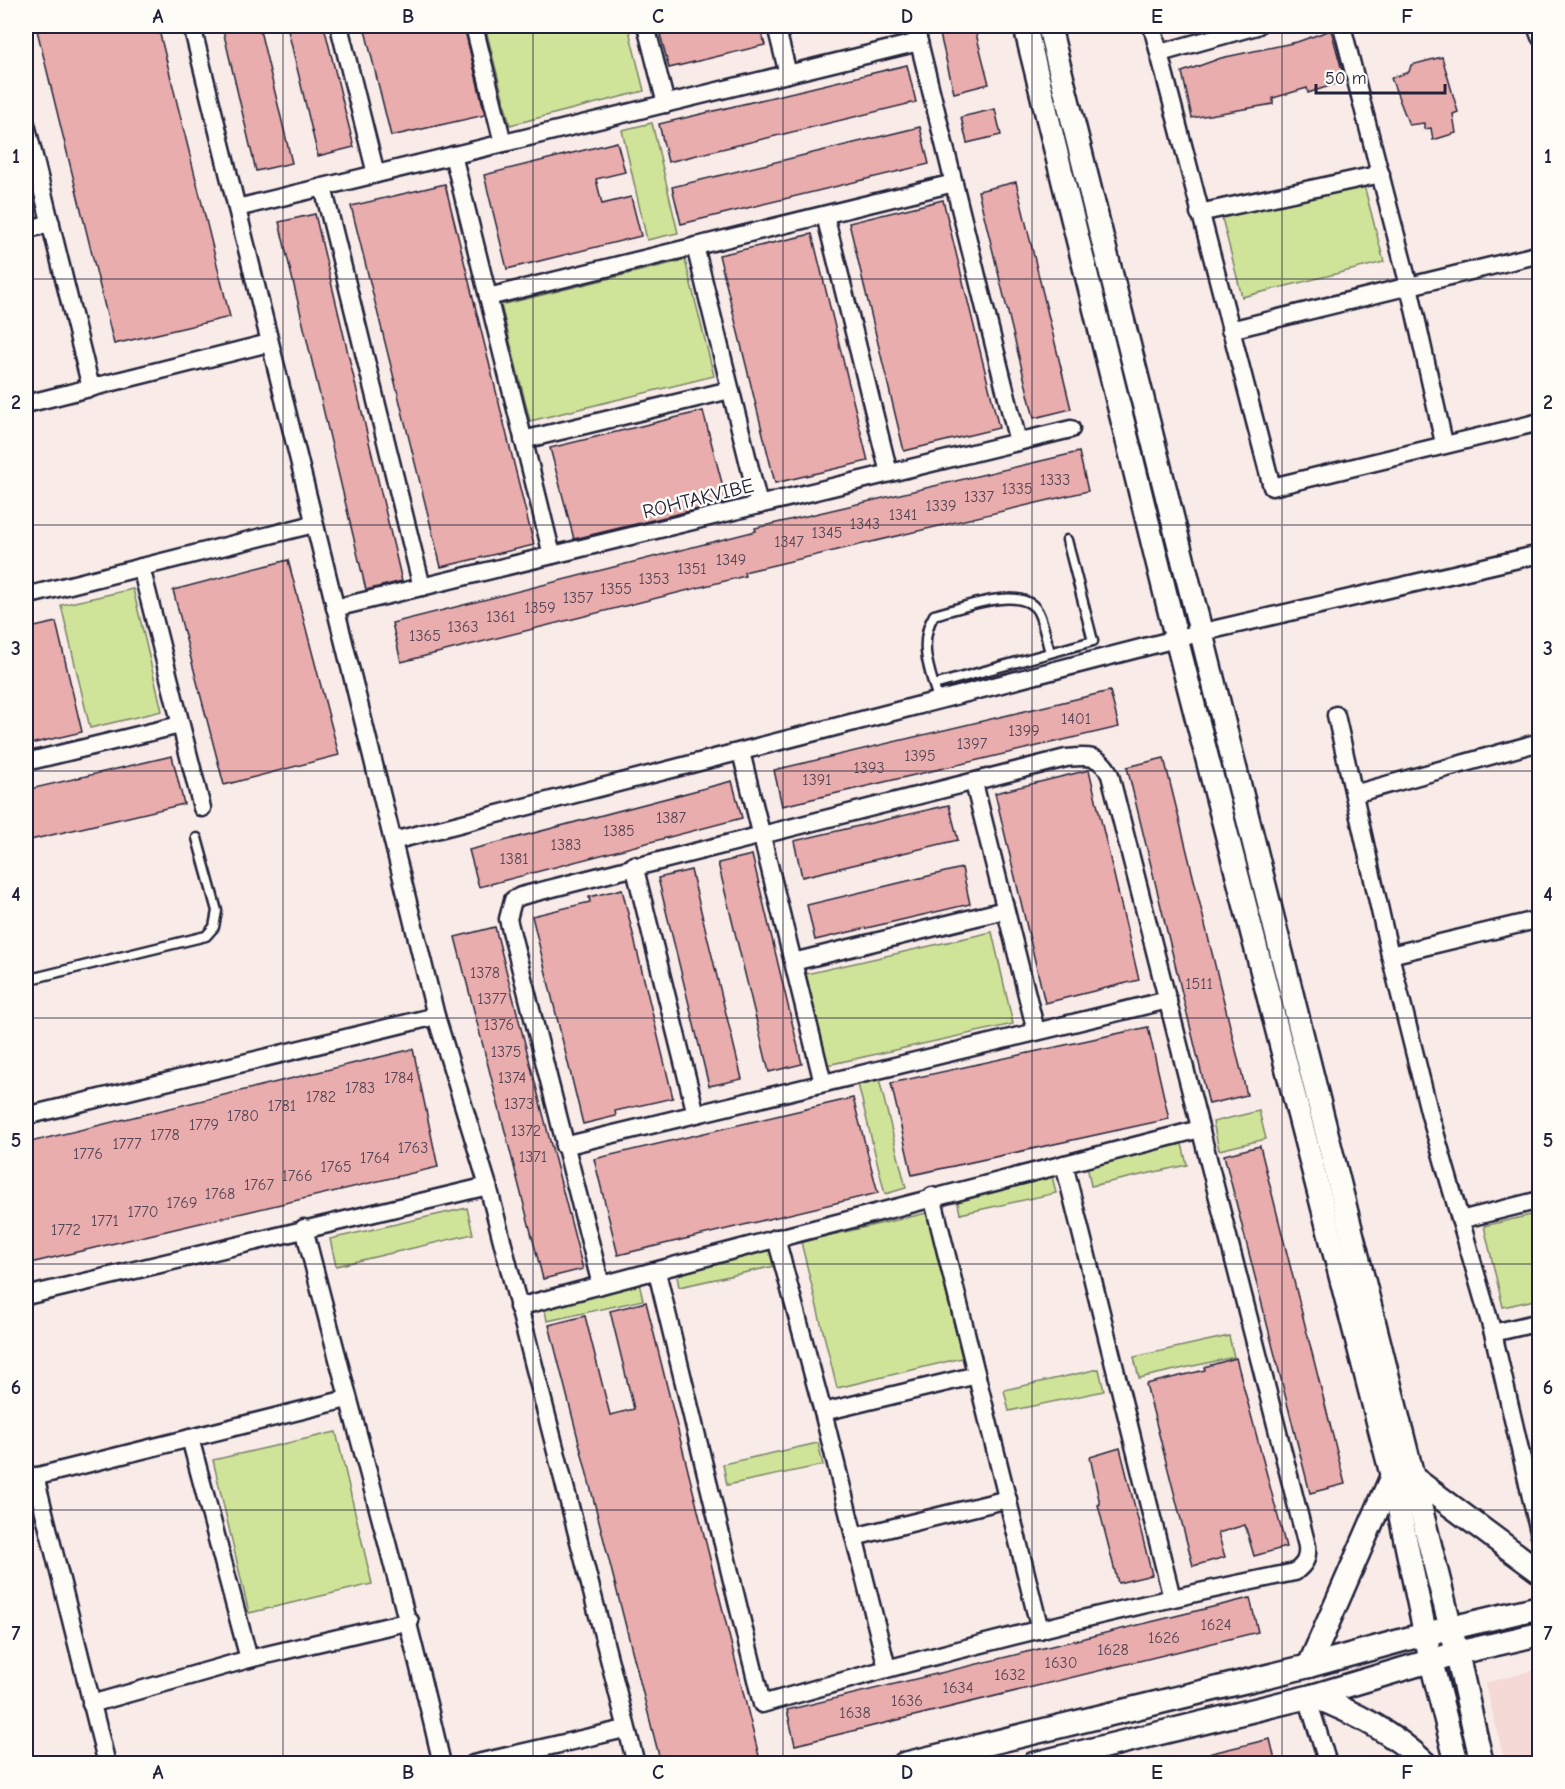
<svg xmlns="http://www.w3.org/2000/svg" width="1565" height="1789" font-family="'Comic Neue',sans-serif">
<rect width="100%" height="100%" fill="#f9ece8"/>
<filter id="ink" filterUnits="userSpaceOnUse"><feTurbulence type="fractalNoise" baseFrequency=".0167" numOctaves="2"/><feDisplacementMap in="SourceGraphic" scale="12" xChannelSelector="R" yChannelSelector="G"/><feConvolveMatrix kernelMatrix="1 2 1 2 8 2 1 2 1" color-interpolation-filters="sRGB"/></filter>
<g filter="url(#ink)">
<!-- built -->
<path fill="#f4d9d6" d="M1539,1669v94h-34l-20,-80z"/>
<!-- green -->
<g fill="#d0e499" stroke="#79836a" stroke-width="1.5">
<path d="M485,26h143l16,65 -134,34z"/>
<path d="M652,123l26,110 -31,7 -25,-110z"/>
<path d="M1360,170l24,92 -142,35 -23,-91z"/>
<path d="M685,260l29,116 -184,45 -29,-116z"/>
<path d="M133,589l29,122 -72,17 -29,-123z"/>
<path d="M992,932l21,92 -186,41 -21,-91z"/>
<path d="M879,1079l27,109 -21,6 -27,-110z"/>
<path d="M1259,1111l7,28 -47,11 -6,-28z"/>
<path d="M1182,1144l5,21 -96,21 -4,-21z"/>
<path d="M1051,1172l5,21 -96,21 -4,-21z"/>
<path d="M467,1208l6,26 -137,32 -6,-27z"/>
<path d="M927,1213l35,145 -125,30 -36,-146z"/>
<path d="M1539,1213v86l-36,8 -19,-81z"/>
<path d="M770,1245l5,21 -96,21 -4,-21z"/>
<path d="M638,1279l5,21 -96,21 -4,-21z"/>
<path d="M1229,1336l5,21 -95,21 -5,-21z"/>
<path d="M1099,1369l5,22 -95,20 -5,-21z"/>
<path d="M336,1432l36,152 -123,29 -36,-153z"/>
<path d="M818,1443l5,22 -96,20 -4,-21z"/>
</g>
<!-- building -->
<g fill="#e8adac" stroke="#22223b" stroke-width="1.5">
<path d="M36,26h122l72,291 -116,27z"/>
<path d="M222,26h37l33,137 -36,8z"/>
<path d="M287,26h37l30,121 -36,9z"/>
<path d="M364,26h100l21,89 -94,21z"/>
<path d="M658,26h102l5,19 -96,23z"/>
<path d="M938,26h36l15,58 -35,9z"/>
<path d="M1331,30l14,51 -37,12 -1,-5 -34,10v6l-81,14 -10,-46 39,-14 76,-16z"/>
<path d="M1442,57l16,55 -5,2 3,19 -23,7 -2,-12 -7,1v-6l-15,2 -18,-47 18,-6 2,-7z"/>
<path d="M907,65l9,37 -248,60 -9,-38z"/>
<path d="M995,109l6,26 -34,8 -6,-26z"/>
<path d="M920,127l9,37 -248,60 -9,-37z"/>
<path d="M617,142l8,30 -29,7 6,25 29,-7 10,39 -134,33 -23,-94z"/>
<path d="M1016,182l55,227 -37,9 -56,-227z"/>
<path d="M445,184l89,361 -93,22 -90,-361z"/>
<path d="M943,200l56,228 -95,23 -55,-228z"/>
<path d="M315,214l87,367 -36,9 -87,-368z"/>
<path d="M812,234l56,227 -93,22 -56,-228z"/>
<path d="M703,411l24,91 -153,37 -24,-91z"/>
<path d="M1079,452l9,39 -344,81 1,4 -344,86 -9,-39 364,-92 -1,-3z"/>
<path d="M288,560l51,195 -115,30 -51,-195z"/>
<path d="M56,622l26,110 -56,13v-116z"/>
<path d="M1110,691l9,36 -337,79 -8,-36z"/>
<path d="M172,756l12,48 -158,37v-51z"/>
<path d="M1164,758l83,337 -38,9 -82,-337z"/>
<path d="M1089,770l50,210 -94,23 -50,-210z"/>
<path d="M732,781l10,37 -263,69 -10,-37z"/>
<path d="M949,805l9,35 -156,37 -8,-36z"/>
<path d="M752,855l50,209 -33,8 -51,-209z"/>
<path d="M962,868l8,36 -155,36 -8,-35z"/>
<path d="M691,870l51,209 -33,7 -51,-208z"/>
<path d="M622,889l51,209 -58,13 1,5 -33,8 -51,-208 58,-14 -1,-5z"/>
<path d="M495,927l88,342 -40,10 -88,-342z"/>
<path d="M1148,1027l21,92 -257,56 -21,-92z"/>
<path d="M413,1049l25,118 -412,97v-121z"/>
<path d="M853,1098l25,95 -260,62 -24,-96z"/>
<path d="M1260,1146l85,338 -35,9 -86,-338z"/>
<path d="M646,1302l77,309 38,153h-100l-112,-439 36,-9 25,99 24,-6 -24,-98z"/>
<path d="M1236,1358l50,189 -32,9 -9,-31 -27,8 7,24 -32,9 -47,-182 59,-14 -1,-3z"/>
<path d="M1120,1448l32,127 -34,8 -20,-78 2,-1 -10,-47z"/>
<path d="M1250,1598l8,34 -463,113 -8,-35z"/>
<path d="M1270,1739l6,25h-85v-6z"/>
</g>
<g fill="none" stroke-linecap="round" stroke-linejoin="round">
<!-- service casing -->
<g stroke="#22223b" stroke-width="13">
<g id="service">
<path d="M934,685l159,-44 -26,-101"/>
<path d="M939,702c-9,-30 -22,-59 -5,-87 25,-6 89,-32 104,-3 6,12 8,28 12,40"/>
<path d="M26,980l180,-44 8,-9 3,-16 -20,-73"/>
</g>
</g>
<!-- minor casing -->
<g stroke="#22223b" stroke-width="21">
<g id="minor">
<path d="M192,26l244,990 52,170 148,578"/>
<path d="M339,26l37,148"/>
<path d="M474,26l29,117"/>
<path d="M646,26l20,78"/>
<path d="M776,26l12,48"/>
<path d="M915,26l103,416"/>
<path d="M1152,26l120,461 268,-65"/>
<path d="M1342,26l67,260 35,157"/>
<path d="M1536,26l4,11"/>
<path d="M1160,53l97,-27"/>
<path d="M26,124l65,264"/>
<path d="M453,155l99,400"/>
<path d="M323,187l99,400"/>
<path d="M237,208l682,-166"/>
<path d="M1199,213l182,-39"/>
<path d="M825,215l64,258"/>
<path d="M26,230l25,-7"/>
<path d="M695,246l64,259"/>
<path d="M488,297l466,-114"/>
<path d="M1230,330l310,-76"/>
<path d="M26,404l243,-61"/>
<path d="M523,440l207,-50"/>
<path d="M141,567l61,241"/>
<path d="M26,596l288,-72"/>
<path d="M335,608l736,-179"/>
<path d="M1336,715l54,240 40,160 63,218 47,203"/>
<path d="M741,752l82,331"/>
<path d="M26,762l154,-37"/>
<path d="M974,783l62,248"/>
<path d="M1354,794l186,-52"/>
<path d="M393,841l806,-208 341,-79"/>
<path d="M634,865l62,249"/>
<path d="M1390,955l150,-36"/>
<path d="M793,962l212,-52"/>
<path d="M26,1116l410,-100"/>
<path d="M564,1146l604,-146"/>
<path d="M1064,1164l108,434"/>
<path d="M932,1196l108,434"/>
<path d="M1460,1220l80,-20"/>
<path d="M304,1228c45,179 97,356 138,536"/>
<path d="M776,1238l47,174 64,256"/>
<path d="M601,1285l-93,-366 5,-19 8,-4 545,-138c20,-2 35,-4 44,17l197,771c1,13 -2,18 -12,26 -179,36 -357,81 -533,132l-105,-432"/>
<path d="M26,1296l462,-110"/>
<path d="M518,1307c227,-61 454,-119 682,-178"/>
<path d="M1493,1333l47,-11"/>
<path d="M823,1412l154,-37"/>
<path d="M190,1438l59,221"/>
<path d="M35,1476l72,288"/>
<path d="M26,1479l321,-80"/>
<path d="M854,1537l154,-38"/>
<path d="M1307,1697l21,67"/>
<path d="M91,1704l158,-45 161,-38"/>
<path d="M473,1764l152,-35"/>
</g>
</g>
<!-- secondary casing -->
<g stroke="#22223b" stroke-width="27">
<g id="secondary">
<path d="M1025,26l152,615 215,835 39,185 26,103"/>
<path d="M1049,26l408,1627 25,111"/>
<path d="M1411,1476l129,96"/>
<path d="M1309,1666l83,-190"/>
<path d="M1312,1696c42,16 81,36 114,68"/>
<path d="M904,1764l405,-98 116,-32 115,-27"/>
<path d="M1033,1764l279,-68 145,-43 83,-19"/>
</g>
</g>
<!-- service -->
<use href="#service" stroke="#fdfcf7" stroke-width="8"/>
<!-- minor -->
<use href="#minor" stroke="#fdfcf7" stroke-width="16"/>
<!-- secondary -->
<use href="#secondary" stroke="#fdfcf7" stroke-width="22"/>
</g>
</g>
<!-- grid -->
<path fill="none" stroke="#22223b" stroke-width="1.5" stroke-opacity="0.55" d="M283,26v1738M533,26v1738M783,26v1738M1032,26v1738M1282,26v1738M26,279h1514M26,525h1514M26,771h1514M26,1018h1514M26,1264h1514M26,1510h1514"/>
<g text-anchor="middle" stroke-width="5" stroke-linejoin="round" paint-order="stroke">
<!-- number labels -->
<g font-size="16" fill="#544557">
<text x="1055" y="485">1333</text>
<text x="1017" y="494">1335</text>
<text x="979" y="502">1337</text>
<text x="941" y="511">1339</text>
<text x="903" y="520">1341</text>
<text x="865" y="529">1343</text>
<text x="827" y="538">1345</text>
<text x="789" y="547">1347</text>
<text x="731" y="565">1349</text>
<text x="692" y="574">1351</text>
<text x="654" y="584">1353</text>
<text x="616" y="594">1355</text>
<text x="578" y="603">1357</text>
<text x="540" y="613">1359</text>
<text x="501" y="622">1361</text>
<text x="463" y="632">1363</text>
<text x="425" y="641">1365</text>
<text x="1076" y="724">1401</text>
<text x="1024" y="736">1399</text>
<text x="972" y="749">1397</text>
<text x="920" y="761">1395</text>
<text x="869" y="773">1393</text>
<text x="817" y="785">1391</text>
<text x="671" y="823">1387</text>
<text x="619" y="836">1385</text>
<text x="566" y="850">1383</text>
<text x="514" y="864">1381</text>
<text x="485" y="978">1378</text>
<text x="1199" y="989">1511</text>
<text x="492" y="1004">1377</text>
<text x="499" y="1030">1376</text>
<text x="506" y="1057">1375</text>
<text x="399" y="1083">1784</text>
<text x="512" y="1083">1374</text>
<text x="360" y="1093">1783</text>
<text x="321" y="1102">1782</text>
<text x="519" y="1109">1373</text>
<text x="282" y="1111">1781</text>
<text x="243" y="1121">1780</text>
<text x="204" y="1130">1779</text>
<text x="526" y="1136">1372</text>
<text x="165" y="1140">1778</text>
<text x="127" y="1149">1777</text>
<text x="413" y="1153">1763</text>
<text x="88" y="1159">1776</text>
<text x="533" y="1162">1371</text>
<text x="375" y="1163">1764</text>
<text x="336" y="1172">1765</text>
<text x="297" y="1181">1766</text>
<text x="259" y="1190">1767</text>
<text x="220" y="1199">1768</text>
<text x="182" y="1208">1769</text>
<text x="143" y="1217">1770</text>
<text x="105" y="1226">1771</text>
<text x="66" y="1235">1772</text>
<text x="1216" y="1630">1624</text>
<text x="1164" y="1643">1626</text>
<text x="1113" y="1655">1628</text>
<text x="1061" y="1668">1630</text>
<text x="1010" y="1680">1632</text>
<text x="958" y="1693">1634</text>
<text x="907" y="1706">1636</text>
<text x="855" y="1718">1638</text>
</g>
<!-- street labels -->
<g font-size="20" fill="#22223b" stroke="#fdfcf7">
<text transform="translate(698 498) rotate(-14)" y="7">ROHTAKVIBE</text>
</g>
</g>
<!-- margin -->
<rect width="1565" height="1789" fill="none" stroke="#fdfcf7" stroke-width="66"/>
<!-- scale -->
<path d="M1316 84v9h129v-9" fill="none" stroke="#22223b" stroke-width="3"/>
<text x="1325" y="84" font-size="18" fill="#22223b" stroke="#fdfcf7" stroke-width="4.5" paint-order="stroke">50 m</text>
<rect x="33" y="33" width="1499" height="1723" fill="none" stroke="#22223b" stroke-width="2"/>
<g font-size="20" text-anchor="middle" font-weight="bold" fill="#22223b">
<text x="158" y="23">A</text>
<text x="408" y="23">B</text>
<text x="658" y="23">C</text>
<text x="907" y="23">D</text>
<text x="1157" y="23">E</text>
<text x="1407" y="23">F</text>
<text x="16" y="163">1</text>
<text x="1548" y="163">1</text>
<text x="16" y="409">2</text>
<text x="1548" y="409">2</text>
<text x="16" y="655">3</text>
<text x="1548" y="655">3</text>
<text x="16" y="901">4</text>
<text x="1548" y="901">4</text>
<text x="16" y="1147">5</text>
<text x="1548" y="1147">5</text>
<text x="16" y="1394">6</text>
<text x="1548" y="1394">6</text>
<text x="16" y="1640">7</text>
<text x="1548" y="1640">7</text>
<text x="158" y="1779">A</text>
<text x="408" y="1779">B</text>
<text x="658" y="1779">C</text>
<text x="907" y="1779">D</text>
<text x="1157" y="1779">E</text>
<text x="1407" y="1779">F</text>
</g>
</svg>
